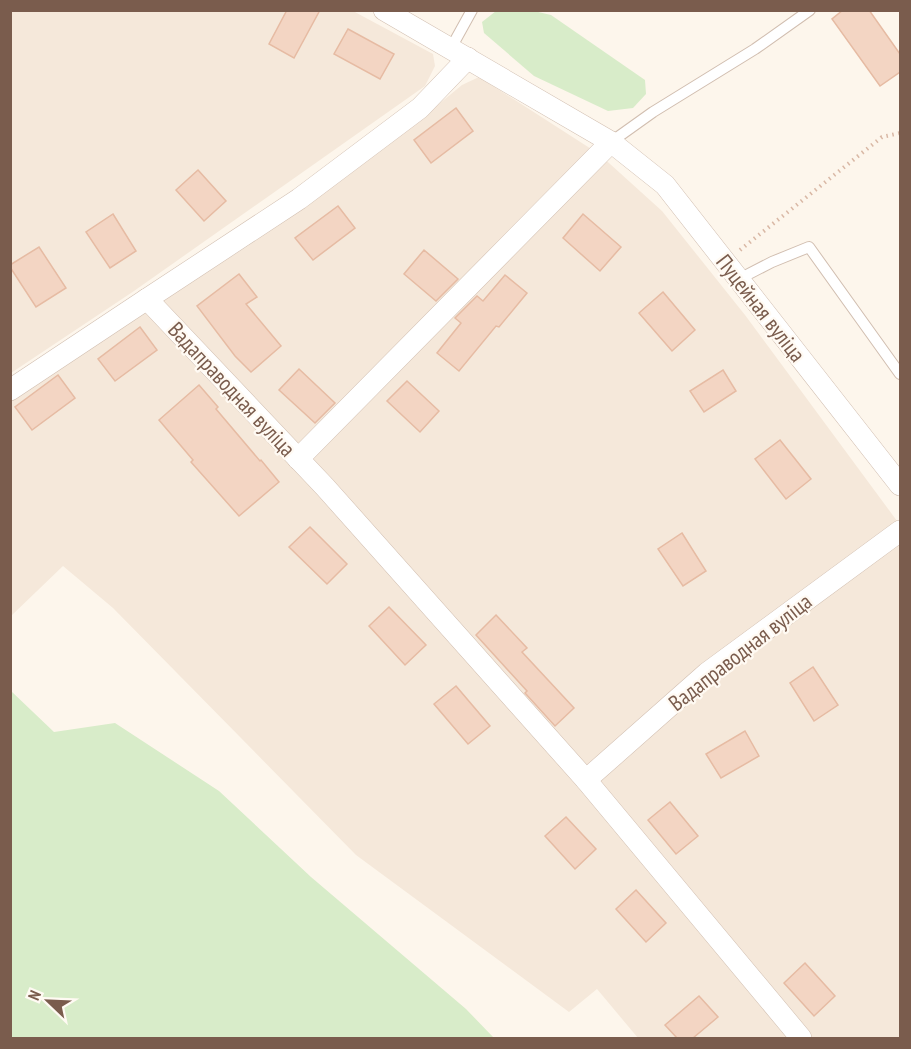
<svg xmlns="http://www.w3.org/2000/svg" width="911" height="1049" font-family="'PT Sans Narrow',sans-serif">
<rect width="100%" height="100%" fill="#fdf6ec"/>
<!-- residential -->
<g fill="#f5e8da">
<path d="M11,11h342l80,43 2,12 -10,20 -291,205 -123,82z"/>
<path d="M479,77l120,77 63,57 83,104 155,210v513h-262l-41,-49 -28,23 -213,-157 -243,-247 -50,-42 -52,50v-215l80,-58 157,-97 180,-133 34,-28z"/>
</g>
<!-- green -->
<g fill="#d8ecc9">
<path d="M496,11h38l17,4 94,65 1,14 -13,14 -25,3 -74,-35 -50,-43 -2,-11z"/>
<path d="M11,691l43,41 61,-9 104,68 92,86 155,132 28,29h-483z"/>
</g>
<!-- building -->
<g fill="#f3d5c3" stroke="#e6bba3" stroke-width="1.5">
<path d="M287,10h33l-26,48 -25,-14z"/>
<path d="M843,10h26l31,44v18l-20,14 -48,-67z"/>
<path d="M348,29l46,25 -14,25 -46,-25z"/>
<path d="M456,108l17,23 -42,32 -17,-23z"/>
<path d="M198,170l28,31 -22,20 -28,-31z"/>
<path d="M338,206l17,22 -42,32 -18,-22z"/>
<path d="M113,214l23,37 -26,17 -24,-36z"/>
<path d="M583,214l38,33 -21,24 -37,-33z"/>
<path d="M39,247l27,41 -30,19 -26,-40v-2z"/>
<path d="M424,250l34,29 -22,22 -32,-27z"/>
<path d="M239,274l18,23 -11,7 35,42 -30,26 -16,-16 -38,-50z"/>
<path d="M505,275l22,18 -28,34 -3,-1 -37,45 -22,-18 24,-30 -6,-5 22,-22 6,5z"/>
<path d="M663,292l32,38 -23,21 -33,-38z"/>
<path d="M140,327l17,23 -42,31 -17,-22z"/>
<path d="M299,369l36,34 -20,20 -36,-33z"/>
<path d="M723,370l13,21 -32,21 -14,-21z"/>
<path d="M58,375l17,23 -43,32 -17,-23z"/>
<path d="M407,381l32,30 -19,21 -33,-31z"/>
<path d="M199,385l19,22 -2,2 44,52 1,-1 18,22 -40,34 -48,-54 2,-2 -34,-40z"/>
<path d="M780,440l31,39 -25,20 -31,-40z"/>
<path d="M310,527l37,37 -20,20 -38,-37z"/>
<path d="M682,533l24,38 -23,15 -25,-37z"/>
<path d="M389,607l37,38 -21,20 -36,-39z"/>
<path d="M496,615l31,33 -5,4 52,56 -19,18 -30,-33 2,-2 -51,-56z"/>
<path d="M813,667l25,38 -24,16 -24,-38z"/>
<path d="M456,686l34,40 -22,18 -34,-40z"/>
<path d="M745,731l14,25 -38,22 -15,-24z"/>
<path d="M670,802l28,34 -22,18 -28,-34z"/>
<path d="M566,817l30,32 -21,20 -30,-33z"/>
<path d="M636,890l30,33 -20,19 -30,-33z"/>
<path d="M805,963l30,33 -21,20 -30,-33z"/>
<path d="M699,996l19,21 -25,21h-16l-12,-13z"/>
</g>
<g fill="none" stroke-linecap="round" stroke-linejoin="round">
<!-- service casing -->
<g stroke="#d1beb0" stroke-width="12">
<g id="service">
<path d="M451,48l21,-38"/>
<path d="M611,142l42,-30 102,-63 55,-39"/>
<path d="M739,279l33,-17 37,-15 91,127"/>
</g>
</g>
<!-- minor casing -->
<g stroke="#d1beb0" stroke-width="22">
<g id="minor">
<path d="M384,10l227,132 54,43 235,300"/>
<path d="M468,58l-48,50 -121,91 -152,100 178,188 261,293 121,-107 193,-142"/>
<path d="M10,390l137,-91"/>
<path d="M298,459l313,-317"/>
<path d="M586,780l215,258"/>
</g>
</g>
<!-- path -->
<path stroke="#d9b8a5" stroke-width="4" stroke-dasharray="1.5 4.5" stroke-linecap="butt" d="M740,250l142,-113 18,-4"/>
<!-- service -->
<use href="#service" stroke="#fff" stroke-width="10"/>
<!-- minor -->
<use href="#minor" stroke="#fff" stroke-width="21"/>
</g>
<g text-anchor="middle" stroke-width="4.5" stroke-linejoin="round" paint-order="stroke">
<!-- street labels -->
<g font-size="22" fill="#7a5c4d" stroke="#fffaf3">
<text transform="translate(761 308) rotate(52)" y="8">Пуцейная вуліца</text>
<text transform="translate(232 389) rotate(47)" y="8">Вадаправодная вуліца</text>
<text transform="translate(740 652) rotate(-38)" y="8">Вадаправодная вуліца</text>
</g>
</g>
<!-- border -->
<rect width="911" height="1049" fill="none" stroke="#7a5c4d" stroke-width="24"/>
<!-- north arrow -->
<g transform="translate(48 1001) rotate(293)" stroke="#fffaf3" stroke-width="4.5" paint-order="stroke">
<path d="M0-4.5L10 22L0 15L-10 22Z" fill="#7a5c4d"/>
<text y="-9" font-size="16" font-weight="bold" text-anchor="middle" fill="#7a5c4d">N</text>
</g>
</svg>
